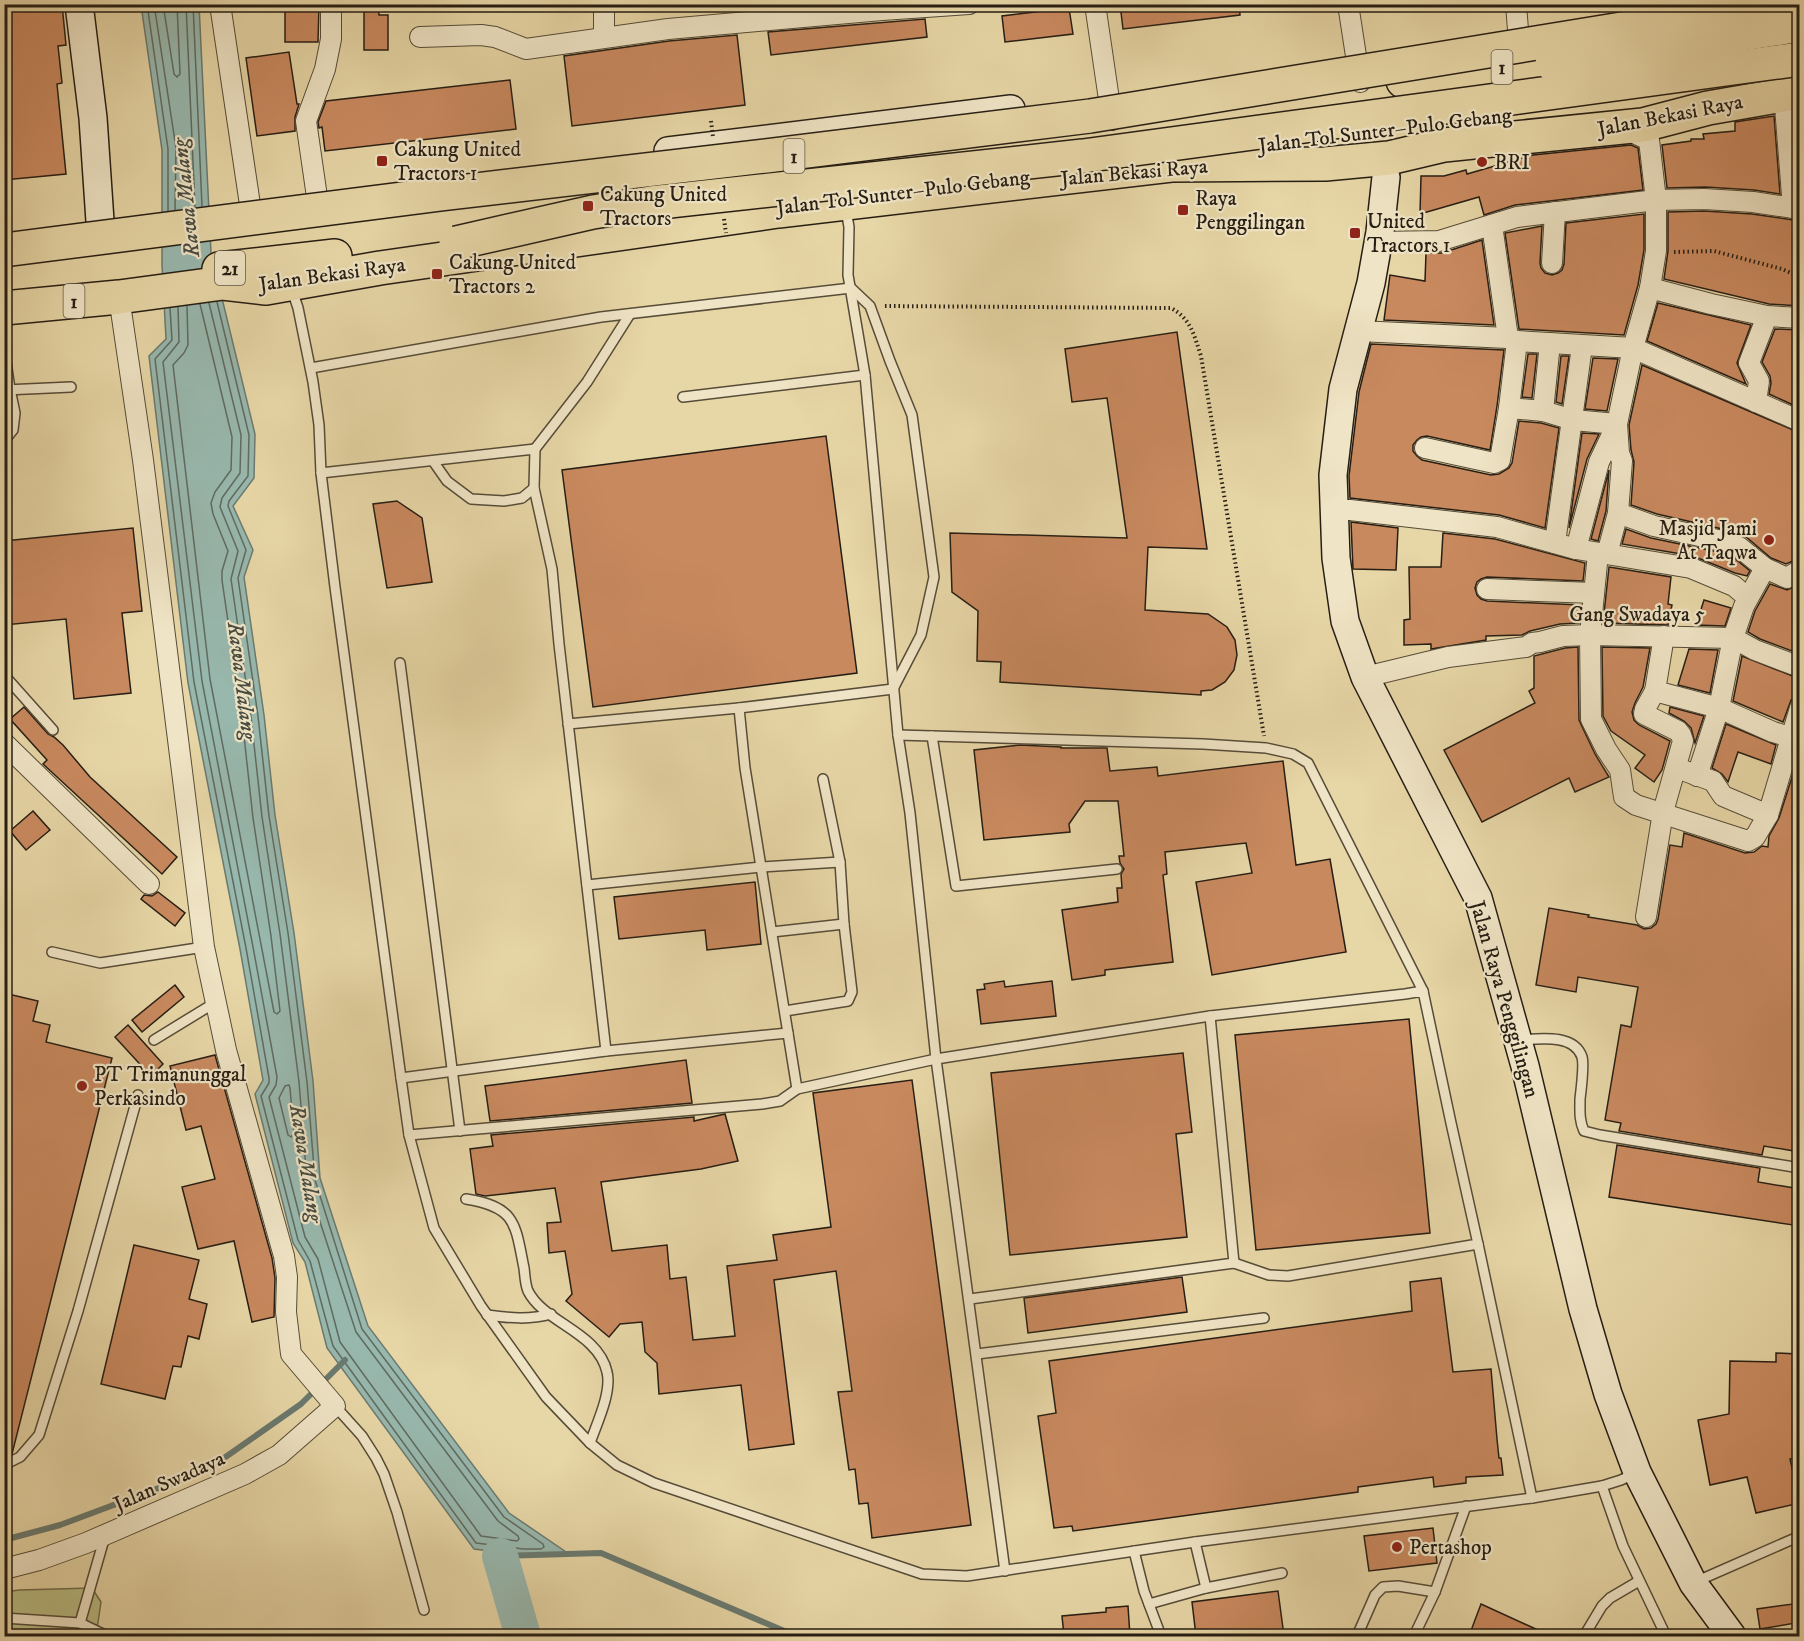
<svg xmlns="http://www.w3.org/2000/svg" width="1804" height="1641" font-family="'IM FELL DW Pica',serif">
<rect width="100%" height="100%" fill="#e7d6a6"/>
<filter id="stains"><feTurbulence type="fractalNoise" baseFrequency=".00333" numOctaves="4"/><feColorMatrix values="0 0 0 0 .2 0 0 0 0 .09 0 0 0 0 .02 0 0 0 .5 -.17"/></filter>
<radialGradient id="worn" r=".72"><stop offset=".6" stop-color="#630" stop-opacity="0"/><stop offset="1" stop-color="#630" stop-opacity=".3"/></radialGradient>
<!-- green -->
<path fill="#babc83" stroke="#706d4c" stroke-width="1.5" d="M92,1588l9,14 -5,34h-91v-44l14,-2z"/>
<!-- water -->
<path fill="#98b8ae" stroke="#6a7a70" stroke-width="1.5" d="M141,5h58l12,248 44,181 -1,44 -21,28 20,44 -9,27 20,138 11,100 19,118 19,148 7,97 48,148 141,187 60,41 -46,1 -49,-6 -147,-201 -22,-86 -12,-19 -38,-149 8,-14 -23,-131 -52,-266 -39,-327 17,-17 -4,-74v-115z"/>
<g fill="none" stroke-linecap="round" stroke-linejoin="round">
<!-- shore -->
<g stroke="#5f6b61" stroke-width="1.5">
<path d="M147,4l21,145v62"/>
<path d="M154,4l22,144 -1,62"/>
<path d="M163,4l11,70 3,3 3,-3 -3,-70"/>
<path d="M186,4l9,203"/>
<path d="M193,4l9,202"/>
<path d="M187,306l1,39 -4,8 -11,12 37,314 64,333 3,2 3,-3 -9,-75 -18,-118 -11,-100 -20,-138v-9l6,-20 -15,-37 -2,-11 4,-11 16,-22 1,-33 -32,-133"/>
<path d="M178,307l1,35 -16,20 39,319 51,266 24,130 -1,8 -7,12 36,140 13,22 22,83 141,194 36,5 2,-2 -1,-3 -20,-15 -142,-189 -49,-150 -8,-100 -19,-148 -18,-117 -11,-100 -20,-138 7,-28 -18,-44 2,-9 18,-25 1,-38 -32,-132"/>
<path d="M170,308l2,32 -17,19 39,323 52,266 23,130v5l-8,13 37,144 12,21 23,85 143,197 47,6h18l3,-2 -1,-3 -39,-27 -142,-188 -47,-149 -8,-98 -19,-149 -19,-117 -11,-100 -20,-138 8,-28 -18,-44 1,-5 19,-25 1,-41 -32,-133"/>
<path d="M289,1085l1,3 4,45 -3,4 -3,-2 -9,-37 6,-12z"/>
</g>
<!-- stream -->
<g stroke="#6a7a70" stroke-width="6">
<path d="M4,1540l56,-15 147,-55 94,-66 44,-44"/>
<path d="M492,1546l8,10 101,-3 195,83"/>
</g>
<!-- river -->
<path stroke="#98b8ae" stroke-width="36" d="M500,1556l23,80"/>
</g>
<!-- building -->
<g fill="#c9895f" stroke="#261e14" stroke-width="1.5">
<path d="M4,4h58l4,41 -8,1 4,37 -5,1 9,90 -62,6z"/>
<path d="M285,4h34l-1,38h-33z"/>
<path d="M364,4h14l1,11h9v35h-24z"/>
<path d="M1120,4h119l1,11 -117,14z"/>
<path d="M1069,8l4,26 -68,8 -3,-26z"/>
<path d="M925,19l2,18 -156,18 -3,-23z"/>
<path d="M737,35l8,70 -173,21 -8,-70 105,-15z"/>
<path d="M289,52l8,52h2l-4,13v14l-38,5 -11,-78z"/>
<path d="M510,80l6,49 -191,22 -3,-24 -3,1 -1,-6 8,-21z"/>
<path d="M1774,116l6,78 -26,-4 -49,-3 -38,1 -5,-43 29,-4v-2h13l-1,-5 32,-3v-9z"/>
<path d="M1631,145l7,3 5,42 -128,15 -31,10 -5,-18 -59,17 1,-38h23l22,-6 1,4 66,-19z"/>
<path d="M1704,211l48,3 48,7v85l-31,-2 -105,-25 4,-28v-39z"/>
<path d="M1644,214v36l-6,35 -14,50 -105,-6 -14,-96 37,-7 -2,37 1,5 4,5 7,2 6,-2 4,-3 2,-6 2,-41z"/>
<path d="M1482,240l12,85 -110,-5 6,-45 35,6 1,-28h16z"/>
<path d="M1658,303l93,22 -14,38 9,21 -99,-43z"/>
<path d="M1775,329l25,1v78l-31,-14 2,-11 -1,-7 -8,-14z"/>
<path d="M1177,332l30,217 -59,-2 -3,63 63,4 19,13 8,13 2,15 -3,15 -9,12 -13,8 -11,1v4l-201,-13 1,-20 -24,-1 1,-50 -26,-19 -2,-59 177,5 -20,-140 -35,4 -7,-53z"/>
<path d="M1371,344l133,6 -7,56 -7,44 -63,-14 -6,1 -4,3 -4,5v6l4,5 5,4 69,15 8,-1 10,-6 3,-5 7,-42 22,2 18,5 -14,100 -46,-13 -149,-17 -1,-22 10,-84z"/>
<path d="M1528,354h9l-5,44 -10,-1z"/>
<path d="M1561,356h8l-7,48 -6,-2z"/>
<path d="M1593,358l25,1 -11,52 -22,-2z"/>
<path d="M1642,365l158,68v125l-14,6 -15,-6 -25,-21 -15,-6 -74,-17 -26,-9 3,-43 -3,-12 -2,-25z"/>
<path d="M1582,433l17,1 -12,25 -18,69z"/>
<path d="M826,436l31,237 -264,34 -31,-237z"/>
<path d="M1609,470l-3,41 -8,30 -7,-2z"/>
<path d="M397,501l25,17 10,64 -45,6 -14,-84z"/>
<path d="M1351,522l47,6 -2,42 -43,-1z"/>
<path d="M133,528l9,83 -20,2 9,80 -57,6 -8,-80 -62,6v-84z"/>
<path d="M1626,529l25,9 72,15 10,4 17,14 -3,5 -12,-3 -42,-17 -71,-12z"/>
<path d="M1443,533l52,6 90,24 -2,18 -96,-4 -6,2 -4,3 -2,6 2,7 4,4 6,2 94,4 -2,18 -19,1 -30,7 -8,4 -36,1v4l-55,9v-5l-27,1v-25l6,-1 -1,-52h32z"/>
<path d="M1609,567l62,10 -3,27 4,1 -4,20 -65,-2z"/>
<path d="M1770,584l17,6 13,-6v70l-40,-15 -12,-7 7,-21z"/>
<path d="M1704,600l27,8 -6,18 -29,-1z"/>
<path d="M1578,647l1,73 16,34 14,23 -34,15 -6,-14 -87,44 -38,-72 91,-47 -6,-12 5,-3v-32l31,-8z"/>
<path d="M1602,647l48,1 -7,39 -8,16 -3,9 2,8 5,5 31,16 -8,29 -8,12 -19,-14 10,-13 -34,-24 -8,-15z"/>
<path d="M1689,649l29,1 -8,43 -32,-8z"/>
<path d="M1742,656l58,23v17l-9,4 -8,22 -50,-21z"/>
<path d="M24,707l24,27 6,3 9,8 27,32 87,80 -15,17 -119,-110 4,-4 -37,-41z"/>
<path d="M1670,707l34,9 -9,27 -4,-15 -7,-7 -15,-8z"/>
<path d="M1726,724l50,21 -5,19 -33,-12 -10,30 -6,-8 -10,-6z"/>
<path d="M1020,745l41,2v1h46l3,23 47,-4 1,9 125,-15 13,104 34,-6 16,93 -134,23 -16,-93 56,-9 -6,-30 -81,9 2,22 -4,1 10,87 -68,8v5l-33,5 -10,-70 56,-8 -1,-14h5l-1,-14 3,-5 -4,-6 -1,-7h5l-6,-55h-33l-16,23 1,8 -86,8 -10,-90z"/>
<path d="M1800,752v400l-36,-6 -2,9 -143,-24 2,-8 -16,-3 16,-95 10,2 7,-40 -60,-10 -2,15 -40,-7 13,-77 40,7 -1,2 49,8 7,4 7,-1 5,-4 2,-5 12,-74 12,2 2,-14 61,20 9,-1 8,-6 6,1 1,-11 10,-18z"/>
<path d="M33,811l17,19 -24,20 -16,-19z"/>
<path d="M755,882l6,62 -54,6 -2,-20 -86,9 -5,-42z"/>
<path d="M158,892l27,21 -10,13 -34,-27 3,-4 8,1z"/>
<path d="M1004,981l1,6 47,-6 4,35 -75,8 -4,-34 8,-1 -1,-5z"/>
<path d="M175,985l9,12 -42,35 -10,-12z"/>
<path d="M4,993l34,8 -5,20 17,4 -4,17 66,16 -100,396 -8,3z"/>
<path d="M1409,1019l21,214 -174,17 -21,-215z"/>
<path d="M128,1025l35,39 -9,9h-6l-33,-36z"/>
<path d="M1183,1053l9,79 -16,2 11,103 -177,18 -19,-182z"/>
<path d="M215,1055l57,203 3,20 -1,39 -22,5 -18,-81 -36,8 -16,-62 33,-8 -14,-53 -15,4 -16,-64z"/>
<path d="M686,1060l6,43 -202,18 -5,-35z"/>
<path d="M912,1080l59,445 -99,13 -4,-35 -9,1 -4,-35 -6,1 -11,-78 14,-1 -16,-120 -62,9 20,164 -45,6 -8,-65 -82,9 -2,-31 -12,-11 -3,-30 -22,2 -11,13 -43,-36 6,-7 -7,-43 -16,2 -2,-30 14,-1 -6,-34 -70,8 -9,-2 -6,-45 23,-3 -2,-11 203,-18v4l31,-7 13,47 -37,8 -100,13 11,69 55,-6 3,34 16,-2 7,63 42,-4 -8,-70 50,-6 -4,-25 58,-8 -18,-134z"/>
<path d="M1617,1145l143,23 -2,14 42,7v37l-191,-29z"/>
<path d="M134,1245l65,15 -10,39 18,5 -8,35 -11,-3 -7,31 -8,-1 -8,33 -64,-15z"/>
<path d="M1182,1277l5,35 -159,21 -4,-35z"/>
<path d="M1441,1278l12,94 38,-3 6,70 2,19h2l2,17 -37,2v6l-32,4 -1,-10 -75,10v5l-285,39 -1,-5 -18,2 -16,-112 18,-3 -7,-52 363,-50 -2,-29z"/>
<path d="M1776,1353l22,1 -1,46 3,-1v58l-10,2 10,44 -44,10 -9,-36 -37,8 -12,-65 31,-6 1,-53 46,1z"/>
<path d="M1433,1528l4,35 -68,8 -5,-35z"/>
<path d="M1278,1591l6,45h-88l-4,-34z"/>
<path d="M1481,1604l70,32h-82z"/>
<path d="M1793,1604l3,19 -36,6 -3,-20z"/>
<path d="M1128,1606l2,30h-66l-2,-20 44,-4v-4z"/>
</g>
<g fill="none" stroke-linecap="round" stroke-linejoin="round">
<!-- lane casing -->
<g stroke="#564c38" stroke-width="12">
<g id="lane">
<path d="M846,210l3,17 -1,48 17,100 33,360 12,78 26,246 69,512"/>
<path d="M292,290l6,18 15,74 6,43 2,48 14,114 66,491 8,57 25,93 47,78 65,91 44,46 27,22 37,18 268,91 45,2 228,-34 337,-44 70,-12 19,-6 15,-7"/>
<path d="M4,348l6,41 5,24 -2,17 -9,11"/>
<path d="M311,368l290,-51 250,-29 19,18 20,55 22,54 22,162 -13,58 -28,54 -154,19 6,60 52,321"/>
<path d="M5,390l66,-3"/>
<path d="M683,397l182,-22"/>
<path d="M535,449l52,-67 43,-68"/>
<path d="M433,461l14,20 24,18 33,2 18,-3 12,-10"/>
<path d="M321,473l214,-24 -1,39 18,81 7,75 47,407"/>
<path d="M400,663l60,468"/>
<path d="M4,675l49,55"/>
<path d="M568,724l171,-16"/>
<path d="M898,735l305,9 63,4 27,6 15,9 115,228"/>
<path d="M932,736l24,150 161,-17"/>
<path d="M587,885l174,-18 79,-5"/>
<path d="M772,932l72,-8"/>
<path d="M52,952l48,11 104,-16"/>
<path d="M785,1011l63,-10 4,-9 -8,-68 -4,-62 -17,-83"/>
<path d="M154,1040l62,-38"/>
<path d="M1519,1040c19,-1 55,-7 63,17 2,7 -1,34 -2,42 0,12 -1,21 4,32l16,4 200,33"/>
<path d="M401,1078l205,-27 182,-18"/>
<path d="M409,1135l353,-31 18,-3 17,-12 139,-30 274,-43 195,-22 18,-3 28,132 27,121 -190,32 -19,-1 -35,-12"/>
<path d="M466,1199c50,8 49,24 58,69 1,7 1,16 4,23 16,32 70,41 79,81 5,20 -10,51 -17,71"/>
<path d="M1478,1244l54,254"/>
<path d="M970,1299l264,-36 -24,-247"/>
<path d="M487,1315c22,3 43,5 64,-1"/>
<path d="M977,1354l287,-36"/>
<path d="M335,1406l27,30 14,22 8,16 13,38 27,98"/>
<path d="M4,1465l16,-8 19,-22 39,-124 60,-216"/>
<path d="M1602,1486l21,60 43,90"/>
<path d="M1195,1542l11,46 76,-15"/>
<path d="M1134,1551l10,40 17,45"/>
<path d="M1695,1582l105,-46"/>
<path d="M1149,1604l57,-16"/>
<path d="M4,1618l76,5 27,13"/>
<path d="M80,1623l25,-87"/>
<path d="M1357,1636l18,-41 8,-8 15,-1 37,6"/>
<path d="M1414,1636l21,-44 31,-86"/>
<path d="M1584,1636l18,-30 8,-8 29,-17"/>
</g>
</g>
<!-- street casing -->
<g stroke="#564c38" stroke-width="22">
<g id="street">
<path d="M220,4l32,214"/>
<path d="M1095,4l17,116"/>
<path d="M1348,4l12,78"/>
<path d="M1516,4l4,52"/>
<path d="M420,37l61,-2 14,2 31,12 142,-20 214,-19 87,-6"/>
<path d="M604,37v-33"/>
<path d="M1784,94l9,114"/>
<path d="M317,197l-11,-76 19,-52 6,-30v-35"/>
<path d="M1492,225l16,113"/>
<path d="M1379,242l60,-1 78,-24 139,-17 48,-1 49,3 47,7"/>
<path d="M1552,263l3,-51"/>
<path d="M1650,288l61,16 56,12 33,2"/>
<path d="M1358,331l150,7 9,3 116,7 167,73"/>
<path d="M1756,402l3,-21 -10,-18 18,-47"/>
<path d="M1509,408l34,3 30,9 44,4 2,29 3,8 -4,52 -11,41"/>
<path d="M1543,411l7,-68"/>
<path d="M1425,448l69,15 6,-3 9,-52 8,-67"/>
<path d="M1333,510h17l147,17 79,22 115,19 43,18 14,12"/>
<path d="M1618,513l36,13 73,16 12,5 26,21 22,10 13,-8"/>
<path d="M1555,543l27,-197"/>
<path d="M1576,549l23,-87 18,-38 16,-76 17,-60 6,-37v-51l-7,-60 -24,-11"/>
<path d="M1598,553l-8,82 1,84 15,30 14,21 4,27 12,8 112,36 7,-4 13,-22"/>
<path d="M1487,589l107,4"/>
<path d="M1664,636l-9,55 64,17 54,24 27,8"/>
<path d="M1365,677l83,-20 78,-10 6,-4 8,-1 23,-6 27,-1 143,3 22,12 45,17"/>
<path d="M4,743l145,141"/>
<path d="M1685,771l28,10 10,15 45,19 32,-107"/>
<path d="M1697,776l22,-68 14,-70 11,-32 21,-38"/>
<path d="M1646,917l17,-105 20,-71 -2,-6 -3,-4 -34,-17 1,-5 10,-18"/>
<path d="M4,1569l35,-9 47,-17 159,-69 34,-19 56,-49 -44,-52 -5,-42 1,-35 -3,-21 -58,-206 -22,-103 -61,-487 -24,-163"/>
</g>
</g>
<!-- secondary casing -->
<g stroke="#261e14" stroke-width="30">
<g id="secondary">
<path d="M79,4l14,114 8,118"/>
<path d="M668,151l343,-42"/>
<path d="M1386,177l-6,55 -9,51 -28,106 -10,86 3,83 9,63 20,56 113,221 47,168 58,243 25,85 29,78 56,111 39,53"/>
</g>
</g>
<!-- highway casing -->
<g stroke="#261e14" stroke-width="36">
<g id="highway">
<path d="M1403,81l178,-26"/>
<path d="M219,269l116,-13"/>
<path d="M4,308l115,-11 104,-14 43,5 114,-20 398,-57 393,-46 154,-1 64,-6 55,-13 199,-20 65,-17 92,-16"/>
</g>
</g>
<!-- path -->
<g stroke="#261e14" stroke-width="4" stroke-dasharray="1.5 3" stroke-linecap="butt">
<path d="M1674,252l40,-1 68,18 18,8"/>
<path d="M885,306l286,2c20,11 23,27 30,48l63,380"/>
</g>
<!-- lane -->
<use href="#lane" stroke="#efe4c5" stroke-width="9"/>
<!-- street -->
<use href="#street" stroke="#efe4c5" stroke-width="20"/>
<!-- secondary -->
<use href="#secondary" stroke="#efe4c5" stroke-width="27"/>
<!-- highway -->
<use href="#highway" stroke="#e7d6a6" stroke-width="33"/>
<!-- highway-bridge casing -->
<g stroke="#261e14" stroke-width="36" stroke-linecap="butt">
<g id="highway-bridge">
<path d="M1552,64l248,-39"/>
<path d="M456,243l137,-31 58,-9 432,-47 717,-97"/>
<path d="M4,250l437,-56 325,-38 324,-40 685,-112"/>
</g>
</g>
<!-- path-bridge -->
<g stroke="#261e14" stroke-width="4" stroke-dasharray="1.5 3" stroke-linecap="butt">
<path d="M711,121l2,16"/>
<path d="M724,219l2,14"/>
</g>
<!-- highway-bridge -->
<use href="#highway-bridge" stroke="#e7d6a6" stroke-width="33"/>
</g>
<!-- markers -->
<g fill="#8f2418" stroke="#efe4c5" stroke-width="2">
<rect x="376" y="155" width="12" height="12" rx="3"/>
<circle cx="1482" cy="162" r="6"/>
<rect x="582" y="200" width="12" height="12" rx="3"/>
<rect x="1177" y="204" width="12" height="12" rx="3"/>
<rect x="1349" y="227" width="12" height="12" rx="3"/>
<rect x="431" y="268" width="12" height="12" rx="3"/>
<circle cx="1769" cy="540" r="6"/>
<circle cx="82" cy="1086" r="6"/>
<circle cx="1397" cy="1547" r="6"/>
</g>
<g text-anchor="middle" stroke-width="4.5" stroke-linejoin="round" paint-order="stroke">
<!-- shield labels -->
<g fill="#efe4c5" stroke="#625949" stroke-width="1.5">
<rect x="1491.5" y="50" width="21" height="34" rx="4.5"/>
<rect x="783.5" y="139" width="21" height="34" rx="4.5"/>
<rect x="215" y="251" width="30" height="34" rx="4.5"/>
<rect x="63.5" y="284" width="21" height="34" rx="4.5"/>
</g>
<g font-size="20" font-weight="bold" fill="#261e14">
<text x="1502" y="74">1</text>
<text x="794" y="163">1</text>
<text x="230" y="275">21</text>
<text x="74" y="308">1</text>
</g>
<!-- street labels -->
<g font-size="21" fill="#261e14" stroke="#efe4c5">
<text transform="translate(1670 115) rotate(-11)" y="7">Jalan Bekasi Raya</text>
<text transform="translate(1385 130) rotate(-7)" y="7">Jalan Tol Sunter–Pulo Gebang</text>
<text transform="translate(1134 172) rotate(-5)" y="7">Jalan Bekasi Raya</text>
<text transform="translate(903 192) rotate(-7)" y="7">Jalan Tol Sunter–Pulo Gebang</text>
<text transform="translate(332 274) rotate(-8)" y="7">Jalan Bekasi Raya</text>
<text x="1637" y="621">Gang Swadaya 5</text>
<text transform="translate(1505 999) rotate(74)" y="7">Jalan Raya Penggilingan</text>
<text transform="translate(169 1481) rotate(-24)" y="7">Jalan Swadaya</text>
</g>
<!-- poi labels -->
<g font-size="21" fill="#261e14" stroke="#efe4c5" text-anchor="start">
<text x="394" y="156">Cakung United<tspan x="394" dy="24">Tractors 1</tspan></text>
<text x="1494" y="169">BRI</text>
<text x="600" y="201">Cakung United<tspan x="600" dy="24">Tractors</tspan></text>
<text x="1195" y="205">Raya<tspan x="1195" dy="24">Penggilingan</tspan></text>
<text x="1367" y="228">United<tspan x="1367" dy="24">Tractors 1</tspan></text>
<text x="449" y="269">Cakung United<tspan x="449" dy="24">Tractors 2</tspan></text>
<text x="1757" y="535" text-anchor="end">Masjid Jami<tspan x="1757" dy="24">At Taqwa</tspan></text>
<text x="94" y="1081">PT Trimanunggal<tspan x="94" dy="24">Perkasindo</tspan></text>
<text x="1409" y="1554">Pertashop</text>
</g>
<!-- water labels -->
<g font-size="22" font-style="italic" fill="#484c42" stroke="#efe4c5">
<text transform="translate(185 198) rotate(-96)" y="8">Rawa Malang</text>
<text transform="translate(243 681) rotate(83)" y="8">Rawa Malang</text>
<text transform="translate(307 1163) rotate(81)" y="8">Rawa Malang</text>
</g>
</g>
<!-- margin -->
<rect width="1804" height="1641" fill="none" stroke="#e7d6a6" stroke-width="24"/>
<rect x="6" y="6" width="1792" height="1629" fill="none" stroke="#261e14" stroke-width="3"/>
<rect x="12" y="12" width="1780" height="1617" fill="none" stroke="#261e14" stroke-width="1.5"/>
<rect width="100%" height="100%" filter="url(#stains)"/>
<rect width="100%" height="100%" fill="url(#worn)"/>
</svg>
